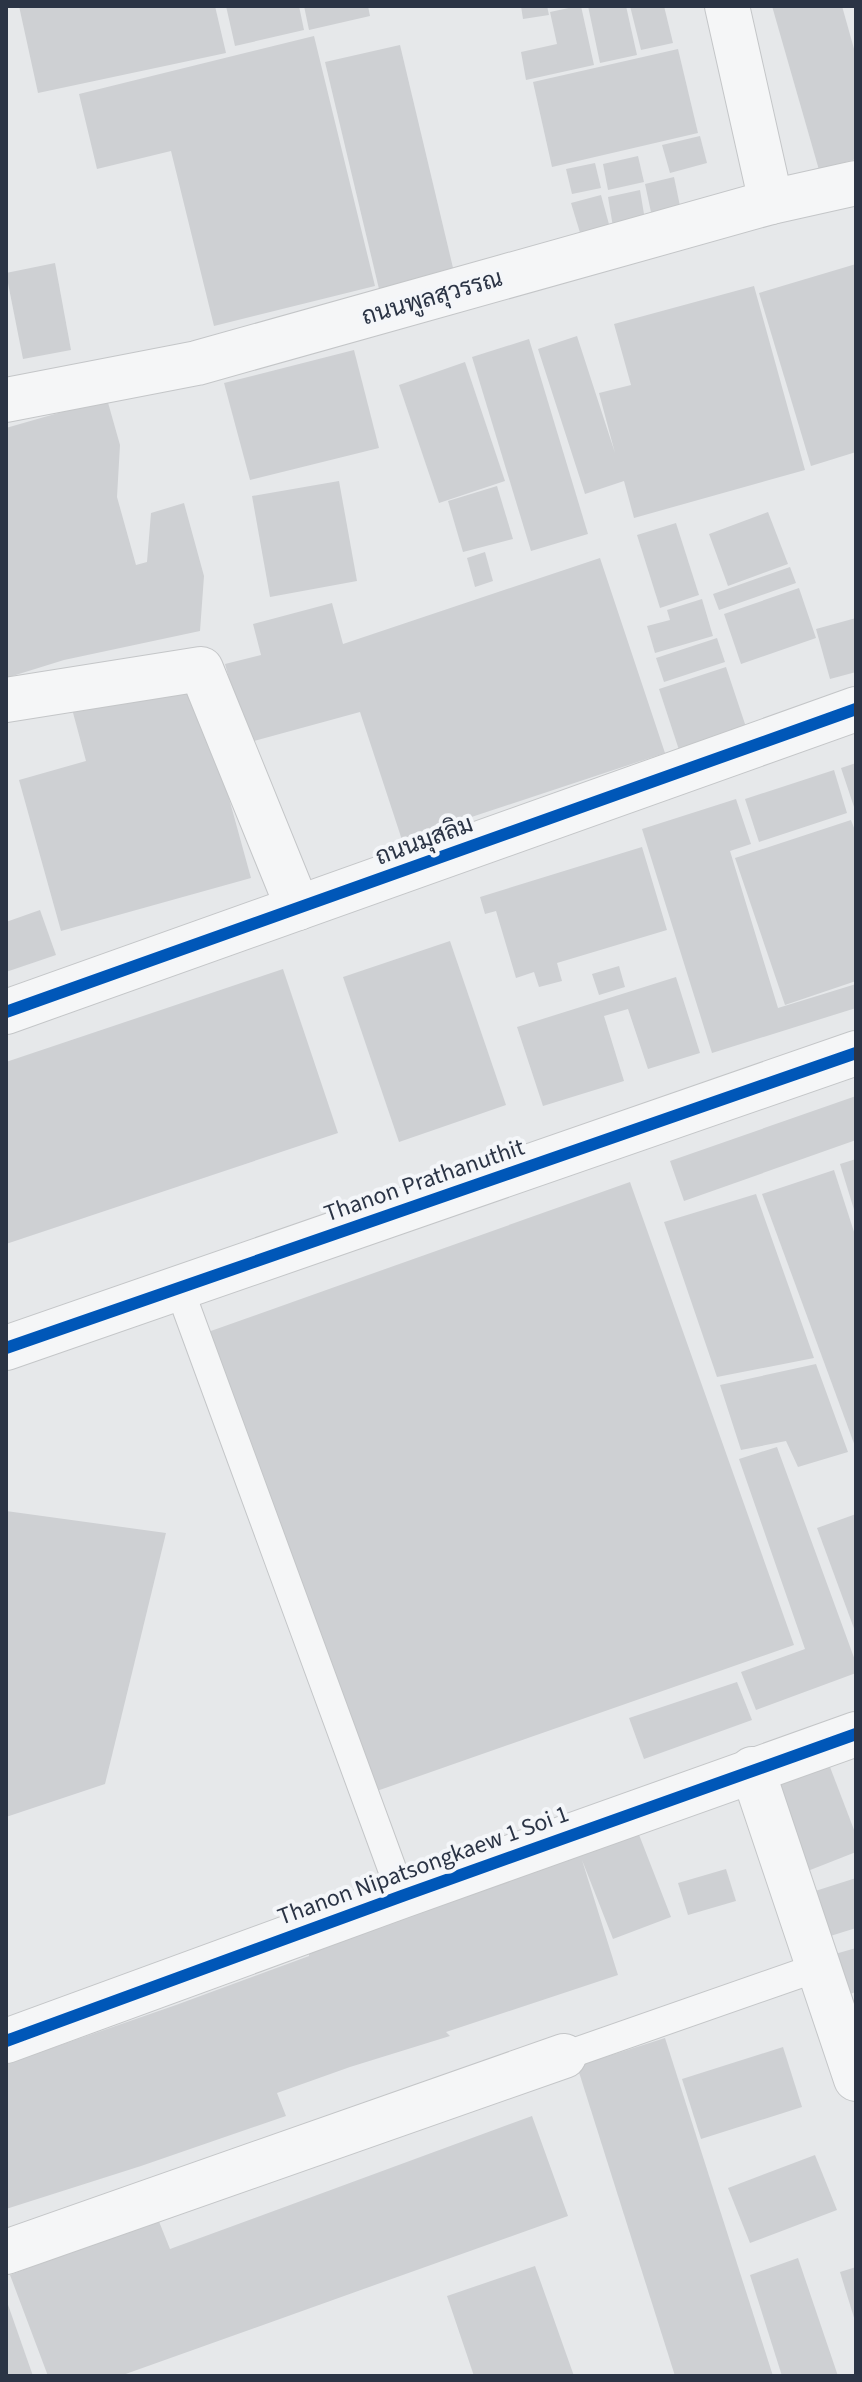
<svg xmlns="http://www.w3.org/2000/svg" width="862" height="2382" font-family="'Source Sans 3',Sarabun,sans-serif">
<rect width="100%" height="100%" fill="#e6e8ea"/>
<!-- building -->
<g fill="#ced0d3">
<path d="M19,6h196l11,47 -188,40z"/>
<path d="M226,6h73l5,24 -69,16z"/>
<path d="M304,6h64l2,10 -61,14z"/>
<path d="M521,6h26l2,9 -26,4z"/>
<path d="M578,6h3l13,59 -68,15 -5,-28 36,-8 -7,-32z"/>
<path d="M588,6h38l11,49 -37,8z"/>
<path d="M630,6h34l9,37 -32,7z"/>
<path d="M772,6h70l14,50v103l-37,11z"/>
<path d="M314,36l61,250 -161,40 -43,-175 -74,18 -18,-75z"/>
<path d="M400,45l54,227 -75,17 -54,-227z"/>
<path d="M678,49l20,84 -146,34 -19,-85z"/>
<path d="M700,136l7,27 -37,10 -8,-28z"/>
<path d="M638,156l6,26 -36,8 -5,-26z"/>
<path d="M595,163l6,25 -29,6 -6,-25z"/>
<path d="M674,177l7,34 -29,6 -7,-33z"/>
<path d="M640,190l5,30 -32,7 -5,-30z"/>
<path d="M601,195l9,33 -29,8 -10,-33z"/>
<path d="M55,263l16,87 -48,9 -17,-86z"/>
<path d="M856,264v188l-45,14 -52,-173z"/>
<path d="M754,286l51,184 -171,48 -10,-37 -39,13 -47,-145 39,-13 38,117 -16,-60 32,-8 -17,-61z"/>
<path d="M529,339l59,195 -57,17 -59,-194z"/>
<path d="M354,350l25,98 -129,32 -26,-97z"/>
<path d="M465,362l40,119 -66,22 -40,-118z"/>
<path d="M107,399l13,46 -3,52 19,68 11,-3 4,-49 33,-10 20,73 -4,55 -136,29 -58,18v-250z"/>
<path d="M339,481l18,100 -87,16 -18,-101z"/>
<path d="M497,486l16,53 -50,13 -15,-51z"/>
<path d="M768,512l20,52 -60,22 -19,-52z"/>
<path d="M676,523l23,72 -39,13 -23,-73z"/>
<path d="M485,552l8,29 -18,6 -8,-29z"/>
<path d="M600,558l65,195 -263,87 -42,-128 -113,31 -22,-79 36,-9 -8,-31 79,-21 11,41z"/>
<path d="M790,567l6,16 -77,27 -6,-16z"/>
<path d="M799,588l17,50 -75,26 -17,-50z"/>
<path d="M702,599l11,37 -58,17 -8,-27 23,-6 -3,-10z"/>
<path d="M856,618v54l-26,7 -14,-50z"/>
<path d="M717,638l8,24 -61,20 -8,-24z"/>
<path d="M726,667l22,66 -67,23 -22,-67z"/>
<path d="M195,675l56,203 -190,53 -42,-151 67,-19 -14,-52z"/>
<path d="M856,763v47h-1l-14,-42z"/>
<path d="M834,770l13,43 -88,29 -14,-43z"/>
<path d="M736,799l15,45 -21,7 48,157 78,-24v24l-144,45 -70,-224z"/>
<path d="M851,820l5,13v148l-71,24 -50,-147z"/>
<path d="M642,847l25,83 -110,33 5,18 -23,6 -5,-15 -18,6 -20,-67 -11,3 -5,-17z"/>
<path d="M40,910l16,45 -50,17v-50z"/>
<path d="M450,941l56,164 -107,37 -56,-165z"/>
<path d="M619,966l6,21 -26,8 -7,-21z"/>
<path d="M283,969l55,164 -332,111v-182z"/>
<path d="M676,977l24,76 -52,16 -20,-60 -24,7 20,65 -81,25 -26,-79z"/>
<path d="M856,1096v44l-172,61 -14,-40z"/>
<path d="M856,1159v54h-1l-15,-49z"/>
<path d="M834,1170l22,68v211l-94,-255z"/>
<path d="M630,1182l164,463 -423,148 -163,-461z"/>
<path d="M756,1194l58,164 -97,19 -53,-155z"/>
<path d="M816,1364l32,88 -50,15 -12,-26 -45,9 -21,-65z"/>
<path d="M777,1447l79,216v10l-100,37 -15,-38 64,-23 -66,-190z"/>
<path d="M6,1511l160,22 -61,251 -99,33z"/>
<path d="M856,1514v120l-39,-106z"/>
<path d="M737,1682l15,38 -108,39 -15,-41z"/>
<path d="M825,1754l31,81v17l-56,22 -37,-95z"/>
<path d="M636,1827l35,90 -58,22 -31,-79 36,115 -172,57 4,4 -100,31 -73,26 9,23 -145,50 -135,43v-145l170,-59 133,-49v-17z"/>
<path d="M726,1869l10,32 -48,14 -10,-32z"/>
<path d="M856,1878v50l-32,10 -15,-45z"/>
<path d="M856,1948v44l-10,3 -11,-41z"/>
<path d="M665,2038l108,338h-98l-98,-310z"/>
<path d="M783,2047l19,60 -101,32 -19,-60z"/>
<path d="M532,2116l36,100 -448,160h-72l-38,-101 148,-56 12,30z"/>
<path d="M815,2155l22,55 -87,33 -22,-55z"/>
<path d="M798,2258l40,118h-56l-32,-101z"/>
<path d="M535,2266l39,110h-100l-27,-80z"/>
<path d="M856,2267v54h-1l-15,-49z"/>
<path d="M6,2299l27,77h-27z"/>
</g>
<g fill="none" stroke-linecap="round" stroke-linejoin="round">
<!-- service casing -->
<g stroke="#c4c6c8" stroke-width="30">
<g id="service">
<path d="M179,1288l223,608"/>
<path d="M564,2056l255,-89"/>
</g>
</g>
<!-- minor casing -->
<g stroke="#c4c6c8" stroke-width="46">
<g id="minor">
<path d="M727,6l44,196"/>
<path d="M6,400l191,-37 574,-161 85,-19"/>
<path d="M6,700l195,-31 97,239"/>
<path d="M6,1012l850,-303"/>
<path d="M752,1769l104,310"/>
<path d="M6,2041l396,-145 454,-162"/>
<path d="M6,2252l558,-196"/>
</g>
</g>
<!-- tertiary casing -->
<g stroke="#c4c6c8" stroke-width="46">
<path id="tertiary" d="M6,1348l850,-295"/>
</g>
<!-- service -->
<use href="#service" stroke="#f5f6f7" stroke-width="28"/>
<!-- minor -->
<use href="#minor" stroke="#f5f6f7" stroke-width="44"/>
<!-- tertiary -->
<use href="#tertiary" stroke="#f5f6f7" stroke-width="44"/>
<!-- cycleway casing -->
<g stroke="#f4f6f9" stroke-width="17">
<g id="cycleway">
<path d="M6,1012l850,-303"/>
<path d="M6,1348l850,-295"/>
<path d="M6,2041l396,-145 454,-162"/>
</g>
</g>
<!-- cycleway -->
<use href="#cycleway" stroke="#0057b8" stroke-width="12"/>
</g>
<g text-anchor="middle" stroke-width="8" stroke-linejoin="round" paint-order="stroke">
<!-- street labels -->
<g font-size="24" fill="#2b3445" stroke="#f4f6f9">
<text transform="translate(432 297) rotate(-16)" y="8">ถนนพูลสุวรรณ</text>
<text transform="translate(424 840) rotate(-20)" y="8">ถนนมุสลิม</text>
<text transform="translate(424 1180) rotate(-19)" y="8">Thanon Prathanuthit</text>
<text transform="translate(423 1865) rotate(-20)" y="8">Thanon Nipatsongkaew 1 Soi 1</text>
</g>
</g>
<!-- border -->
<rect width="862" height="2382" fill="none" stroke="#2b3445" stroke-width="16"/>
</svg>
